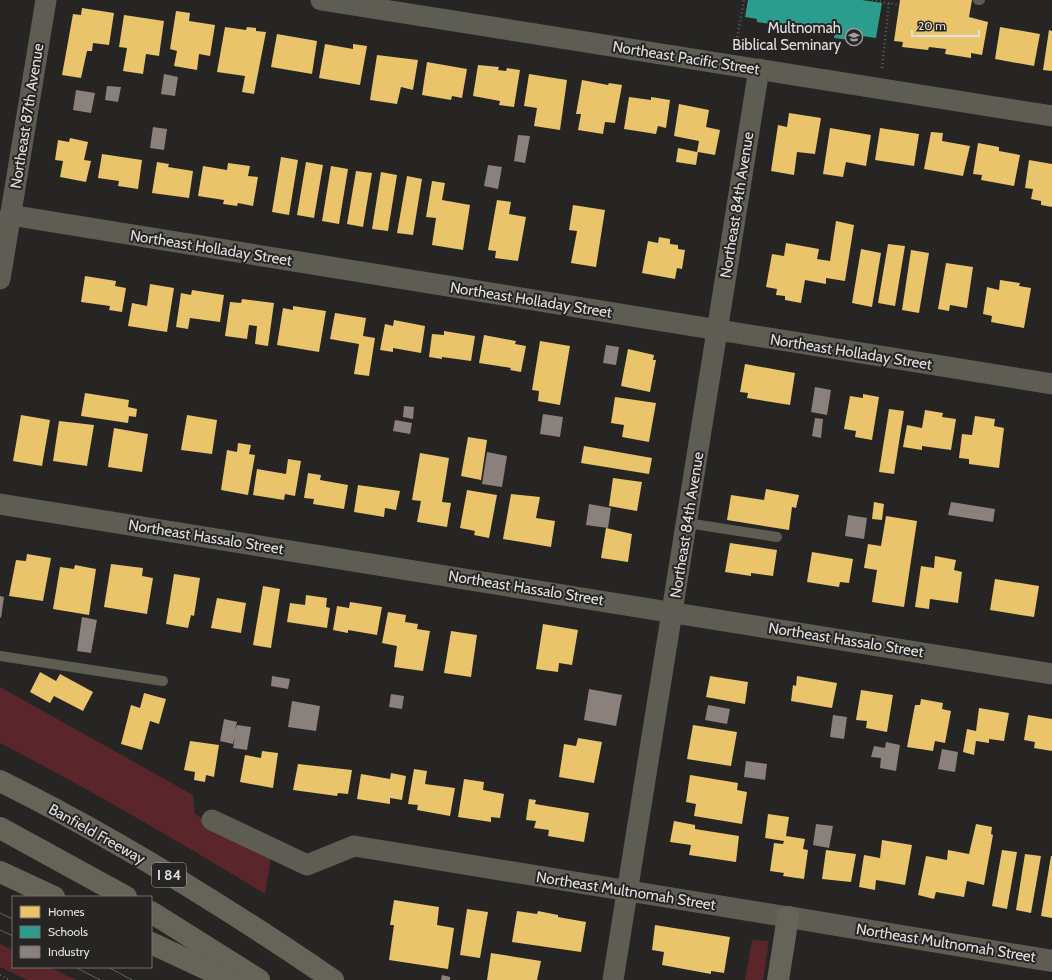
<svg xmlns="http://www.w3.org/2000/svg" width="1052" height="980" font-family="Cabin,sans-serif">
<rect width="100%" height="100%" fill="#262524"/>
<!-- grass -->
<g fill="#5a262c">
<path d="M0,687l193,108 2,19 76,44 -6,36c-87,-53 -174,-104 -265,-151z"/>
<path d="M752,940l17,1 -6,39h-18z"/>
<path d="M0,944l13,6v17h36l27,13h-49l-27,-13z"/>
</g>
<!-- homes -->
<g fill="#e9c46a">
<path d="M900,0h72l-3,17 19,5 -6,33 -11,-2v5l-26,-4 1,-5 -17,-2 -1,3 -26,-3 1,-5 -9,-1z"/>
<path d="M82,8l32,5 -5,32 -16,-2 -1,8h-5l-6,27 -19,-3 11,-61 8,1z"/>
<path d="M176,11l14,2 -1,8 26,4 -5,31 -11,-2 -2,16 -23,-4 3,-15 -7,-2z"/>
<path d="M124,15l40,6 -5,35 -13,-2 -3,20 -20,-3 4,-23 -8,-1z"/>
<path d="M225,27l21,3 1,-3 9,1v3l10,1 -12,62 -12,-2 3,-16 -28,-4z"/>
<path d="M1000,27l40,7 -6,32 -39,-7z"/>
<path d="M1049,30l3,1v40l-9,-1z"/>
<path d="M277,34l40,7 -5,33 -41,-7z"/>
<path d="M325,44l28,5v-5l14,2 -7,39 -41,-7z"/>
<path d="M377,55l41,5 -5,30 -12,-3 -4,17 -27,-4z"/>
<path d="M427,62l40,7 -5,29 -10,-2 -1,4 -29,-5z"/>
<path d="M478,65l21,2 -1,3 8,1 1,-3 13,2 -6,37 -15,-2 1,-4 -27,-5z"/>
<path d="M529,74l38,6 -7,50 -26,-4 3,-18 -13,-2z"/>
<path d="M582,80l26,5 1,-2 13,2 -7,38 -10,-1 -2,12 -25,-4 3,-16h-5z"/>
<path d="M629,97l22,3v-3l19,3 -4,28 -8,-2 -2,8 -32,-5z"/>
<path d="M679,104l30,6 -3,17 14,3 -5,25 -17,-3 -2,13 -20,-3 2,-14 19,4 2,-11 -25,-5z"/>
<path d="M789,113l32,5 -6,36 -18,-2 -3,23 -23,-4 7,-46 9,2z"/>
<path d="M830,128l41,7 -5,31 -20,-4 -3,15 -20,-3z"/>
<path d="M880,128l39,6 -5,32 -39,-6z"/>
<path d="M931,132l12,1 -1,8 28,5 -7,30 -39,-7z"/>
<path d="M70,138l18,4 -4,18 7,1 -5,21 -26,-5 3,-16 -8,-1 3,-20 11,2z"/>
<path d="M978,143l21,4v4l21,4 -6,31 -33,-6 1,-5 -9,-1z"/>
<path d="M102,154l40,6 -4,29 -20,-3 1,-5 -21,-3z"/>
<path d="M281,157l17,3 -9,55 -17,-3z"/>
<path d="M1029,160l23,4v43l-11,-2v-4l-10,-2 2,-10 -8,-1z"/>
<path d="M157,162l12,2 -1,3 25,4 -4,27 -37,-5z"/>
<path d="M306,162l17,3 -9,53 -17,-3z"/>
<path d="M228,163l22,3 -2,10 10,1 -5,29 -15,-3 -1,3 -14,-2 1,-4 -26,-4 5,-30 24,4z"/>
<path d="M331,166l17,3 -9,55 -17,-3z"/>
<path d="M356,171l16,2 -9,54 -16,-3z"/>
<path d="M381,172l16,3 -9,56 -16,-2z"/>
<path d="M407,176l15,3 -9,56 -16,-2z"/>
<path d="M432,181l13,2 -3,17 28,5 -7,45 -31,-5 4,-27 -10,-1z"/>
<path d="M497,200l14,2 -2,12 17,3 -8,44 -23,-3 1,-7 -8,-1z"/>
<path d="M573,205l32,5 -9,57 -25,-4 6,-32 -8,-1z"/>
<path d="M836,221l18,4 -9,56 -19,-3v6l-21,-4 -4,23 -16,-3v-4l-9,-1 1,-6 -11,-2 6,-33 12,2 2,-13 33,6 -2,10 13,2z"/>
<path d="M659,237l11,2v5l8,1v4l7,1 -3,19 -5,-1 -2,11 -33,-6 6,-32 10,2z"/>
<path d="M888,244l17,2 -10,60 -17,-3z"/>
<path d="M861,249l20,4 -9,54 -20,-4z"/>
<path d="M911,250l18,3 -10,60 -17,-3z"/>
<path d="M946,263l27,4 -6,41 -17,-3 -1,6 -11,-2z"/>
<path d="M85,276l31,5 -1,5 11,2 -4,24 -13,-2 1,-4 -29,-4z"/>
<path d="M1000,280l20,3 -1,3 12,2 -7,40 -33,-6 1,-6 -9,-2 4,-27 12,3z"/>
<path d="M150,284l24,4 -7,44 -39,-6 4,-23 15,3z"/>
<path d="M192,290l32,5 -4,27 -30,-4 -2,11 -12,-2 5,-34 10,2z"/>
<path d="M242,299l32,4 -6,43 -13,-2 2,-18 -8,-1 -2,14 -22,-3 5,-34 11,1z"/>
<path d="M293,306l33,5 -7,41 -42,-7 6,-37 10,2z"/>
<path d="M335,313l31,5 -3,18 12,2 -6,38 -15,-2 5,-30 -29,-5z"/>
<path d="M394,320l31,6 -4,27 -28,-5v4l-13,-2 5,-26 8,2z"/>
<path d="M444,331l31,5 -4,25 -29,-4v2l-13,-2 3,-23 12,1z"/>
<path d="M484,335l32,6 -1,3 11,2 -5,26 -11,-2 1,-2 -32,-5z"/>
<path d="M540,341l30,5 -10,59 -22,-4 1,-10 -7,-1z"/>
<path d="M628,349l26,6 -1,5h3l-6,32 -29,-6z"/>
<path d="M745,364l50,9 -5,32 -43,-7 1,-5 -8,-1z"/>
<path d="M85,393l44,7 -1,7 9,2 -1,8 -7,-1 -1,7 -47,-7z"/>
<path d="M863,394l16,3 -7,43 -17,-3 1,-6 -12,-2 6,-33 13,2z"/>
<path d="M615,397l41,6 -7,39 -27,-5 2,-12 -13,-2z"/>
<path d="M889,409l15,2 -10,63 -15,-2z"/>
<path d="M925,410l18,3 -1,4 14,2 -5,31 -29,-4v4l-19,-3 4,-22 15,3z"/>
<path d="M21,415l29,5 -8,46 -29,-5z"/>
<path d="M187,415l30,5 -5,34 -31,-4z"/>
<path d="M975,416l20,3 -1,7 10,2 -5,40 -30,-4v-5l-10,-1 3,-24 10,1z"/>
<path d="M59,421l35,4 -7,41 -34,-5z"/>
<path d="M114,428l34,6 -6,38 -34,-5z"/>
<path d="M468,437l19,3 -6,40 -20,-4z"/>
<path d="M238,443l13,2 -2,9 6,1 -7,40 -27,-5 6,-40 10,2z"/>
<path d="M584,446l68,12 -3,16 -68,-11z"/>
<path d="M420,453l29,5 -7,44 9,1 -4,24 -30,-5 4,-21 -9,-1z"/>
<path d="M288,459l13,2 -6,35 -10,-2 -1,6 -31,-5 4,-26 29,5z"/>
<path d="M308,473l13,2 -1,5 28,5 -4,24 -31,-5 1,-5 -10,-1z"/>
<path d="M613,478l29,4 -5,29 -28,-5z"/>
<path d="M358,485l42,6 -4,19 -11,-2 -1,9 -30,-5z"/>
<path d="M766,489l33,6 -3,13 -4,-1 -3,23 -62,-10 4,-25 33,5z"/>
<path d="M467,490l30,5 -8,43 -15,-3 1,-4 -15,-3z"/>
<path d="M511,494l29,3 -4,21 19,3 -4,26 -48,-8z"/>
<path d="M874,502l10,2 -2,16 -10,-1z"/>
<path d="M886,516l31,5 -13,86 -32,-5 5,-32 -13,-2 4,-24 13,2z"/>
<path d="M606,528l26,6 -4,28 -27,-4z"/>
<path d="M730,543l47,7 -4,26 -22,-3v3l-26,-4z"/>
<path d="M812,552l41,7 -4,24 -9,-1 -1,5 -32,-5z"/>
<path d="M27,554l24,4 -8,43 -34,-5 7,-36 10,1z"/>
<path d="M935,556l21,4 -2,10 8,2 -4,31 -28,-4 -1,10 -14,-2 6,-41 13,2z"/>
<path d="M111,564l32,4 -1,8 11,2 -6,36 -43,-7z"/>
<path d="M75,565l21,4 -7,46 -36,-6 7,-42 14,2z"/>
<path d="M174,574l26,4 -6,38 -3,-1 -3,13 -22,-4z"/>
<path d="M995,579l44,7 -5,31 -44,-7z"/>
<path d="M263,586l17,3 -9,59 -18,-3z"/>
<path d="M306,595l21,3 -1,9 4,1 -3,20 -40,-6 3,-19 15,2z"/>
<path d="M217,598l29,5 -5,30 -30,-5z"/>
<path d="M350,602l32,5 -5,28 -29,-5v3l-15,-3 4,-24 12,2z"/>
<path d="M388,612l18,3 -1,7 13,2 -1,5 13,2 -7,40 -29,-4 3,-21 -15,-3z"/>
<path d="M543,624l35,6 -6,35 -13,-2 -1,9 -22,-3z"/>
<path d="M451,631l26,4 -6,42 -27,-4z"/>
<path d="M40,672l16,9 4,-7 33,18 -10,19 -29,-15 -4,7 -20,-11z"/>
<path d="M710,676l38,6 -3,22 -39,-7z"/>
<path d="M797,676l40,7 -5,25 -41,-7 2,-16 3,1z"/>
<path d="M861,690l32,5 -6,37 -21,-4 1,-7 -11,-1z"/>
<path d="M144,693l22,6 -7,25 -9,-3 -8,29 -21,-6 10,-39 9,3z"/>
<path d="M921,699l22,4 -1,6 9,2 -6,32 -10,-2 -2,10 -26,-4 8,-42h5z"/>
<path d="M979,708l30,5 -5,28 -15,-2v4l-13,-2 -2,14 -11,-3 4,-23 9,2z"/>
<path d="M1028,715l24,4v32l-18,-3 1,-6 -11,-2z"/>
<path d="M693,725l44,7 -6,34 -44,-7z"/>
<path d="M578,738l24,4 -8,41 -35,-6 5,-33 12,2z"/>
<path d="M190,741l29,4 -5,32 -8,-2 -1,7 -11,-2 1,-8 -11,-2z"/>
<path d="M262,751l16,2 -5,35 -33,-6 5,-27 16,3z"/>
<path d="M298,764l54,6 -4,24 -10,-1 -1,3 -44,-6z"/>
<path d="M414,769l13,2 -2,13 30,4 -5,28 -33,-6 1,-5 -10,-1z"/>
<path d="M391,773l15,3 -4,24 -12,-2v6l-33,-5 4,-25 29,5z"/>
<path d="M690,775l48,8 -1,7 10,2 -5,32 -48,-8 2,-12 -10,-2z"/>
<path d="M464,779l20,3 -1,8 21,4 -4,24 -9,-1v5l-33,-5z"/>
<path d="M529,799l7,1 -1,4 54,9 -5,29 -36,-6 1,-6 -15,-2 2,-7 -10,-1z"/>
<path d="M768,814l21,3 -3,19 19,3 -2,10 5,1 -4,29 -21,-3 1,-3 -14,-2 4,-28 9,1 1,-3 -19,-3z"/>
<path d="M674,821l21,4v4l44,7 -3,26 -47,-7 2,-10 -21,-3z"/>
<path d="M976,824l16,3 -1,7 2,1 -9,50 -17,-4 -3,16 -28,-5 -2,7 -16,-4 8,-39 21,4 1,-10 21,4z"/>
<path d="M882,840l30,5 -7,40 -29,-5 -1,10 -16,-3 5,-32 16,3z"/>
<path d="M826,850l30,4 -5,28 -29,-3z"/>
<path d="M1002,850l15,2 -10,57 -15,-3z"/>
<path d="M1025,854l16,2 -10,57 -15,-3z"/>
<path d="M1051,856h1v62l-11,-2z"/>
<path d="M394,900l45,7 -2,18 17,3 -6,41 -59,-9 5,-35h-4z"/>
<path d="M467,909l21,3 -8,46 -20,-3z"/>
<path d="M517,911l20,3 1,-3 20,4v2l28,5 -5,30 -69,-10z"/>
<path d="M655,925l75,12 -6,36 -13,-2v3l-49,-9 2,-13 -12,-2z"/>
<path d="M491,953l50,8 -4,19h-50z"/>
</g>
<!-- schools -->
<path fill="#2a9d8f" d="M748,0h114l20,3 -6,35 -14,-2 -1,3 -12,-2v3l-15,-2 1,-4 -13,-2v-2l-24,-4v3l-14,-2v2l-13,-2v-3l-14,-2v-3l-12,-2z"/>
<!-- industry -->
<g fill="#8a817c">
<path d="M164,74l14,3 -3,19 -14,-2z"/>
<path d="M107,86l14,1 -3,15 -13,-2z"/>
<path d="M76,90l19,3 -4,20 -18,-3z"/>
<path d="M153,127l14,2 -3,21 -14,-2z"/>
<path d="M518,135l12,1 -5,27 -11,-2z"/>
<path d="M488,165l14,2 -4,22 -14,-3z"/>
<path d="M606,345l13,2 -3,18 -13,-2z"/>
<path d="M815,387l16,3 -4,25 -16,-3z"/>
<path d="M404,406l10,1 -1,12 -10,-2z"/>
<path d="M543,414l20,3 -3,20 -20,-3z"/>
<path d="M815,418l8,1 -2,19 -9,-2z"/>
<path d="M395,420l17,3 -2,11 -17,-3z"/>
<path d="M487,452l20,4 -5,31 -20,-3z"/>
<path d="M951,502l44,7 -2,13 -45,-7z"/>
<path d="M589,504l22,4 -3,20 -22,-3z"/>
<path d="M848,515l19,3 -3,21 -19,-3z"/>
<path d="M0,596l4,1 -3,21 -1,-1z"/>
<path d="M82,617l15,3 -6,33 -14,-2z"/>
<path d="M272,676l18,3 -2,10 -17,-3z"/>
<path d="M589,689l33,6 -6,31 -32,-6z"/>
<path d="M391,694l13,2 -2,13 -13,-2z"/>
<path d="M292,701l28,5 -4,25 -28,-4z"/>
<path d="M708,705l22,4 -3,15 -22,-4z"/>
<path d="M833,715l14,2 -3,22 -14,-2z"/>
<path d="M224,719l13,3 -2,8 2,-5 14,2 -4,23 -14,-2 2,-11 -2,7 -13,-3z"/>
<path d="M886,742l14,3 -4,26 -16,-3 1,-10 -10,-1 3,-11 11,2z"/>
<path d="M942,749l16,3 -3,20 -17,-3z"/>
<path d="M746,761l21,3 -2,16 -21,-3z"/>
<path d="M816,824l17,2 -4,22 -16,-3z"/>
<path d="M442,975l8,2v3h-9z"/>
</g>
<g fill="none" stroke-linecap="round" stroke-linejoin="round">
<!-- path -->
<g stroke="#605e5a" stroke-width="2.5" stroke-dasharray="1 3" stroke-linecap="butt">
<path d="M872,0l27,5"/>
<path d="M736,45l8,-45"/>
<path d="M882,68l7,-65"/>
<path d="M0,975l10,5"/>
</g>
<!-- lane -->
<g stroke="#5e5d54" stroke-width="10">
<path d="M978,0h2"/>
<path d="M687,523l90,14"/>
<path d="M0,656l163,25"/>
</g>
<!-- street -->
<g stroke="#5e5d54" stroke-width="21">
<path d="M321,0l731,116"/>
<path d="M10,215l1042,169"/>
<path d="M0,279l46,-279"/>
<path d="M0,504l1052,170"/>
<path d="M212,820l95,45 47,-19 434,71"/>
<path d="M613,980l146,-911"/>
</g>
<!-- primary -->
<path stroke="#5e5c53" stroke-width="22" d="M788,917l264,44"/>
<!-- highway -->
<g stroke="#656459" stroke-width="22">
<path d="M0,781c116,57 226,126 333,199"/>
<path d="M0,828l126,69"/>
<path d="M0,872l54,25"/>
<path d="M151,912l108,68"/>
<path d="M151,943l79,37"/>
<path d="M778,980l10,-63"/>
</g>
<!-- tram -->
<g stroke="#62615d" stroke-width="1">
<path d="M0,913l13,6"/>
<path d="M0,930l13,6"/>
<path d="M75,967l25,13"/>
<path d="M108,967l24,13"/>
</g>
</g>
<!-- icons -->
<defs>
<g id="university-ring" transform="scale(0.9)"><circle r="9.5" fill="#272523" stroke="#a09f9e" stroke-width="1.5"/><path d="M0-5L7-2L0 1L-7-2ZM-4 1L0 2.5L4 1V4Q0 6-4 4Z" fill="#a09f9e"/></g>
</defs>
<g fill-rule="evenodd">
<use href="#university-ring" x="854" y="37"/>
</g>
<g text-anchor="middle" stroke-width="4" stroke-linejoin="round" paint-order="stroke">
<!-- shield labels -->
<rect fill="#272523" stroke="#aaa9a7" stroke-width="1" x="152" y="863" width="34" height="24" rx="3"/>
<g font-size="14" font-weight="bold" fill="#e2e1e0">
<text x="169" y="880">I 84</text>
</g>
<!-- poi labels -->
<g font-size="15" fill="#e2e1e0" stroke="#272523" text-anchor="end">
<text x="841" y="33">Multnomah<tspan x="841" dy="17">Biblical Seminary</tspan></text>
</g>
<!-- street labels -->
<g font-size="15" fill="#e2e1e0" stroke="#272523">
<text transform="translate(686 58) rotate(9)" y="5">Northeast Pacific Street</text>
<text transform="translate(27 116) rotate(-81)" y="5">Northeast 87th Avenue</text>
<text transform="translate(737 205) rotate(-81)" y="5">Northeast 84th Avenue</text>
<text transform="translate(211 248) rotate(9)" y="5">Northeast Holladay Street</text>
<text transform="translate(531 300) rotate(9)" y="5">Northeast Holladay Street</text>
<text transform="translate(851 352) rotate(9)" y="5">Northeast Holladay Street</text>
<text transform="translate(687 525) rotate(-81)" y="5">Northeast 84th Avenue</text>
<text transform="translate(206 537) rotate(9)" y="5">Northeast Hassalo Street</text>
<text transform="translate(526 588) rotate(9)" y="5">Northeast Hassalo Street</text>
<text transform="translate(846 640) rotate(9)" y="5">Northeast Hassalo Street</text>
<text transform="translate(97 834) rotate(29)" y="5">Banfield Freeway</text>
<text transform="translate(626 891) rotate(9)" y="5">Northeast Multnomah Street</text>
<text transform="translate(946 943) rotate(9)" y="5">Northeast Multnomah Street</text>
</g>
</g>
<!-- legend -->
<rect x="12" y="896" width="140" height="72" fill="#272523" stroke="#72706f"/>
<rect x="20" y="906" width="20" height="12" fill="#e9c46a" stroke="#72706f"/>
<text x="48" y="916" font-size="12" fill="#e2e1e0">Homes</text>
<rect x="20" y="926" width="20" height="12" fill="#2a9d8f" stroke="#72706f"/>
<text x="48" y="936" font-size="12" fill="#e2e1e0">Schools</text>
<rect x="20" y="946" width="20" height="12" fill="#8a817c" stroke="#72706f"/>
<text x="48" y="956" font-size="12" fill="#e2e1e0">Industry</text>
<!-- scale -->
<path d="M912 30v6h67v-6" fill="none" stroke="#e2e1e0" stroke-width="2"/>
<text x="918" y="30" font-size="12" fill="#e2e1e0" stroke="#272523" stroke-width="3" paint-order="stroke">20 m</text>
</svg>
